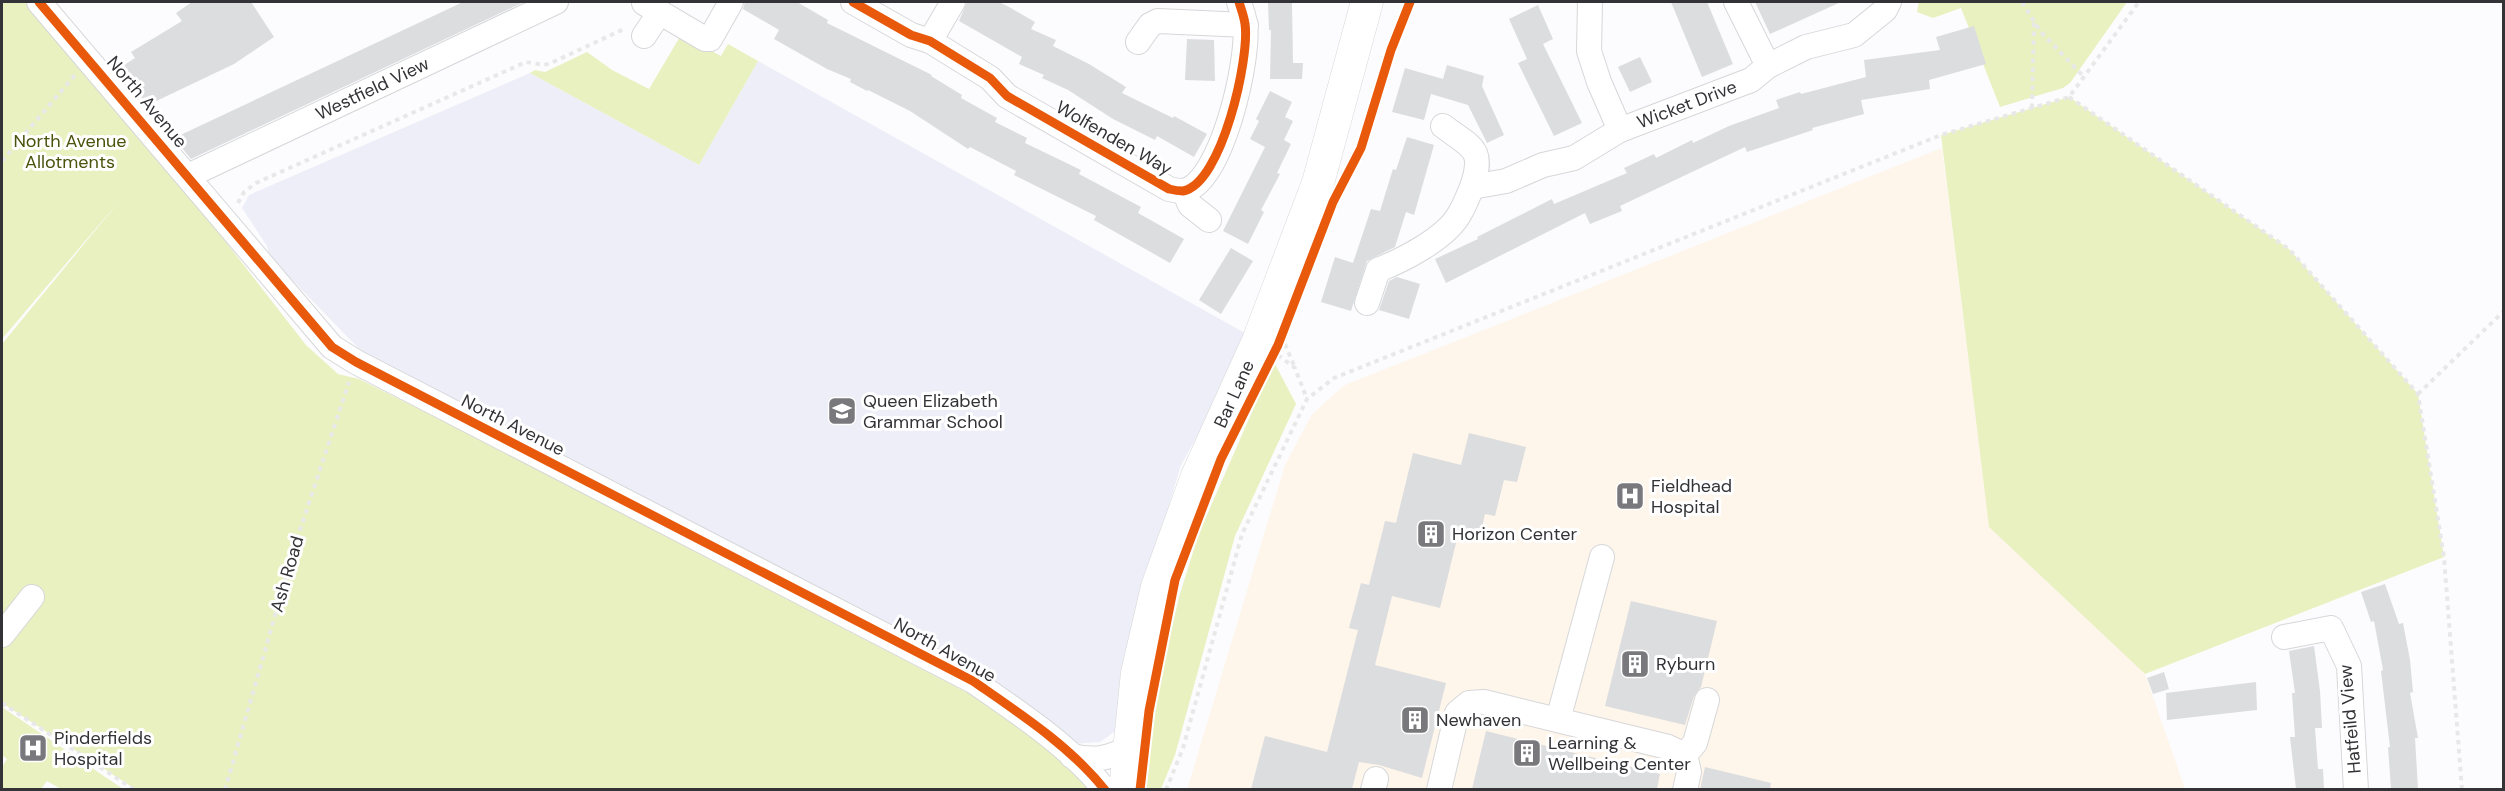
<svg xmlns="http://www.w3.org/2000/svg" width="2505" height="791" font-family="'DM Sans',sans-serif">
<rect width="100%" height="100%" fill="#fcfcfe"/>
<!-- built -->
<path fill="#edeef7" d="M758,61l494,276 -71,128 -57,190 -7,75 -17,12 -27,2 -94,-73 -613,-315 -97,-100 -2,-10 -25,-38 7,-13 281,-122 169,92z"/>
<!-- medical -->
<path fill="#fef5eb" d="M1942,148l47,379 156,147 40,115 -998,1 98,-325 27,-51 33,-29z"/>
<!-- green -->
<g fill="#e9f1c0">
<path d="M2,2h37l267,343 32,29 21,5 108,54 526,273 59,42 40,41h-957l-133,-86v-359l119,-145 -119,140z"/>
<path d="M1919,2h208l-57,81 -7,5 -63,19 -39,-99 -28,10 -16,-6z"/>
<path d="M681,35l40,21 7,-12 30,17 -59,104 -169,-92 5,-3 10,2 42,-20 25,18 37,19z"/>
<path d="M2069,97l220,152 129,145 26,163 -299,117 -156,-147 -48,-392z"/>
<path d="M1274,362l22,42 -61,132 -60,219 -14,34h-15l10,-92 23,-100 20,-64z"/>
<path d="M2,707l121,82h-62l-14,-8 -6,8h-39v-22l5,-8 -5,-4z"/>
</g>
<!-- building -->
<g fill="#dcdddf">
<path d="M192,2h59l23,35 -40,27 -86,41 -12,-13 3,-2 -15,-25 11,-7 -4,-6 51,-31 -6,-8z"/>
<path d="M463,2h61l-333,157 -17,-21z"/>
<path d="M745,2h52l31,18 -1,3 105,52 -1,1 31,19 -1,3 36,20 -2,4 32,16 -2,5 56,27 -2,4 62,33 -3,6 46,26 -14,24 -76,-43 2,-4 -82,-41 2,-4 -46,-24 -2,2 -58,-38 -42,-21 -1,1 -17,-9 1,-3 -24,-10 -53,-30 5,-9 -36,-21z"/>
<path d="M967,2h32l10,5 26,15 -4,7 25,11 -3,6 36,18 37,23 -4,6 51,25 1,-2 33,18 -13,23 -37,-21 -2,4 -42,-21 -45,-29 -26,-12 2,-3 -25,-11 3,-7 -63,-36z"/>
<path d="M1268,2h24l1,61h10l-1,16h-32l1,-49h-2z"/>
<path d="M1671,2h36l26,62 -31,13z"/>
<path d="M1755,2h86l-71,32z"/>
<path d="M1538,5l15,34 -10,5 39,79 -28,13 -36,-73 9,-4 -18,-40z"/>
<path d="M1974,26l12,38 -57,16 1,9 -69,11 3,14 -52,14 1,2 -66,22 -2,-5 -125,59 2,5 -32,13 -5,-11 -139,70 -11,-24 43,-20 -1,-2 75,-38 2,5 73,-31 -3,-5 30,-14 2,4 36,-18 1,3 36,-17 50,-18 -3,-8 24,-8 1,2 65,-17 -2,-17 76,-10 -4,-13z"/>
<path d="M1187,39l27,1 1,41 -30,-1z"/>
<path d="M1640,57l12,25 -22,10 -12,-25z"/>
<path d="M1447,65l37,11 -2,10 22,49 -17,8 -19,-38 -37,-11 -7,26 -32,-8 13,-44 38,11z"/>
<path d="M1270,91l22,11 -7,15 8,4 -9,19 7,4 -14,29 3,1 -19,36 3,2 -16,32 -25,-13 42,-84 -15,-8 9,-18 -3,-2z"/>
<path d="M1407,137l27,8 -20,70 -8,-3 -11,35 -28,14 -16,50 -30,-9 14,-45 18,6 18,-54 9,2 13,-42 3,1z"/>
<path d="M1231,248l22,13 -32,53 -22,-14z"/>
<path d="M1397,277l23,7 -11,35 -30,-9 10,-29z"/>
<path d="M1469,433l57,14 -9,35 -13,-2 -9,36 -10,-2 -6,26 -21,-5 -18,73 -48,-12 -17,69 71,18 -24,95 -43,-13 -20,-3 -7,27h-101l14,-53 62,16 31,-122 -9,-2 12,-45 8,2 16,-64 11,2 17,-70 48,12z"/>
<path d="M2385,584l14,40 4,-1 7,37 3,32 -3,1 8,45h-3l3,51h-27l-3,-42h2l-9,-76 2,-1 -9,-49 -3,1 -10,-30z"/>
<path d="M1631,601l86,20 -16,66 -7,9 -9,29 -80,-19z"/>
<path d="M2314,646l6,45 2,37h-7l3,41h5l1,20h-28l-6,-52h5l-3,-44h3l-6,-42z"/>
<path d="M2164,672l5,17 -16,5 -6,-16z"/>
<path d="M2256,682l1,28 -90,10 -1,-27z"/>
<path d="M1486,731l174,43 -3,15h-185z"/>
<path d="M1705,767l66,16 -1,6h-70z"/>
</g>
<g fill="none" stroke-linecap="round" stroke-linejoin="round">
<!-- minor casing -->
<g stroke="#d6d7d9" stroke-width="26">
<g id="minor">
<path d="M39,2l293,345 24,15 617,319c46,32 97,65 132,109"/>
<path d="M853,2l58,33 19,6 60,37 17,18 162,93c4,1 10,2 14,2 39,-7 67,-134 62,-167 -1,-8 -4,-15 -6,-22"/>
<path d="M1590,2l-1,49 10,31 21,48"/>
<path d="M1736,2l32,64"/>
<path d="M644,3l61,36h5l21,-37"/>
<path d="M644,36l16,-24"/>
<path d="M930,41l23,-39"/>
<path d="M1138,42l12,-17 8,-4 88,4"/>
<path id="s1" d="M1443,126c29,22 42,22 29,61l34,-6 37,-16 31,-7 46,-28 131,-50 17,-14 38,-19 48,-12 31,-25 4,-8"/>
<path id="s2" d="M188,176l368,-174"/>
<path d="M1184,191l6,14 19,15"/>
<path d="M1367,303l11,-33c25,-10 69,-32 82,-57 5,-8 8,-17 12,-26"/>
<path d="M2,635l30,-38"/>
<path d="M2284,637l47,-9 18,38 7,124"/>
<path d="M1558,720l44,-163"/>
<path d="M1685,755l10,-12 12,-43"/>
<path d="M1072,756c22,5 38,3 57,-9"/>
<path d="M1373,790l3,-11"/>
<path d="M1439,790l18,-77 12,-10 15,-1 184,45 17,8 4,17 -4,18"/>
</g>
</g>
<!-- major casing -->
<g stroke="#d6d7d9" stroke-width="33">
<g id="major">
<path id="s3" d="M1125,790l12,-117 20,-86 40,-111 61,-135 60,-158 49,-181"/>
</g>
</g>
<!-- path -->
<g stroke="#e8e8e8" stroke-width="4" stroke-dasharray="4.5 4.5" stroke-linecap="butt">
<path d="M2022,2l18,29 44,46"/>
<path d="M2069,97l220,152 129,145 26,163 18,233"/>
<path d="M2032,108l2,-85"/>
<path d="M2,161l73,-86"/>
<path d="M238,203l6,-11 12,-9 270,-121 18,3 7,-2 73,-34"/>
<path d="M1285,344l10,24"/>
<path d="M1278,355l17,13 12,31"/>
<path d="M2418,394l86,-83"/>
<path d="M2,703l133,87"/>
<path d="M225,790l72,-251 52,-157"/>
<path d="M1166,790l17,-42 59,-214 65,-135 27,-21 607,-243 128,-38 70,-95"/>
</g>
<!-- minor -->
<use href="#minor" stroke="#fff" stroke-width="24"/>
<!-- major -->
<use href="#major" stroke="#fff" stroke-width="32"/>
<!-- cycleway casing -->
<g stroke="#fff" stroke-width="13">
<g id="cycleway">
<path d="M39,2l293,345 24,15 617,319c46,32 97,65 132,109"/>
<path d="M853,2l58,33 19,6 60,37 17,18 162,93c4,1 10,2 14,2 39,-7 67,-134 62,-167 -1,-8 -4,-15 -6,-22"/>
<path d="M1140,790l9,-79 26,-131 46,-121 57,-114 55,-143 28,-54 30,-98 19,-48"/>
</g>
</g>
<!-- cycleway -->
<use href="#cycleway" stroke="#e8590c" stroke-width="9"/>
</g>
<!-- icons -->
<defs>
<g id="school-square" transform="scale(1.5)"><rect x="-9" y="-9" width="18" height="18" rx="4" fill="#79797d" stroke="#fff"/><path d="M0-5L7-2L0 1L-7-2ZM-4 1L0 2.5L4 1V4Q0 6-4 4Z" fill="#fff"/></g>
<g id="hospital-square" transform="scale(1.5)"><rect x="-9" y="-9" width="18" height="18" rx="4" fill="#79797d" stroke="#fff"/><path d="M-5-5h3v3.5h4V-5h3V5h-3V1.5h-4V5h-3Z" fill="#fff"/></g>
<g id="building-square" transform="scale(1.5)"><rect x="-9" y="-9" width="18" height="18" rx="4" fill="#79797d" stroke="#fff"/><path d="M-4-6H4V6H1V3H-1V6H-4ZM-2.5-4.3h1.7v1.8h-1.7ZM.8-4.3h1.7v1.8H.8ZM-2.5-1h1.7V.8h-1.7ZM.8-1h1.7V.8H.8Z" fill="#fff"/></g>
</defs>
<g fill-rule="evenodd">
<use href="#school-square" x="842" y="411"/>
<use href="#hospital-square" x="1630" y="496"/>
<use href="#building-square" x="1431" y="534"/>
<use href="#building-square" x="1635" y="664"/>
<use href="#building-square" x="1415" y="720"/>
<use href="#hospital-square" x="33" y="748"/>
<use href="#building-square" x="1527" y="753"/>
</g>
<g text-anchor="middle" stroke-width="6" stroke-linejoin="round" paint-order="stroke">
<!-- street labels -->
<g font-size="18" fill="#333337" stroke="#fff">
<text dy="6" stroke="none"><textPath href="#s2" startOffset="204">Westfield View</textPath></text>
<text transform="translate(147 102) rotate(50)" y="6">North Avenue</text>
<text dy="6" stroke="none"><textPath href="#s1" startOffset="309">Wicket Drive</textPath></text>
<text transform="translate(1114 138) rotate(30)" y="6">Wolfenden Way</text>
<text dy="6" stroke="none"><textPath href="#s3" startOffset="414">Bar Lane</textPath></text>
<text transform="translate(513 425) rotate(27)" y="6">North Avenue</text>
<text transform="translate(287 574) rotate(-74)" y="6">Ash Road</text>
<text transform="translate(945 650) rotate(29)" y="6">North Avenue</text>
<text transform="translate(2350 719) rotate(-95)" y="6">Hatfeild View</text>
</g>
<!-- park labels -->
<g font-size="18" fill="#4b530c" stroke="#fff">
<text x="70" y="147">North Avenue<tspan x="70" dy="21">Allotments</tspan></text>
</g>
<!-- poi labels -->
<g font-size="18" fill="#333337" stroke="#fff" text-anchor="start">
<text x="863" y="407">Queen Elizabeth<tspan x="863" dy="21">Grammar School</tspan></text>
<text x="1651" y="492">Fieldhead<tspan x="1651" dy="21">Hospital</tspan></text>
<text x="1452" y="540">Horizon Center</text>
<text x="1656" y="670">Ryburn</text>
<text x="1436" y="726">Newhaven</text>
<text x="54" y="744">Pinderfields<tspan x="54" dy="21">Hospital</tspan></text>
<text x="1548" y="749">Learning &amp;<tspan x="1548" dy="21">Wellbeing Center</tspan></text>
</g>
</g>
<!-- border -->
<rect width="2505" height="791" fill="none" stroke="#333337" stroke-width="6"/>
</svg>
